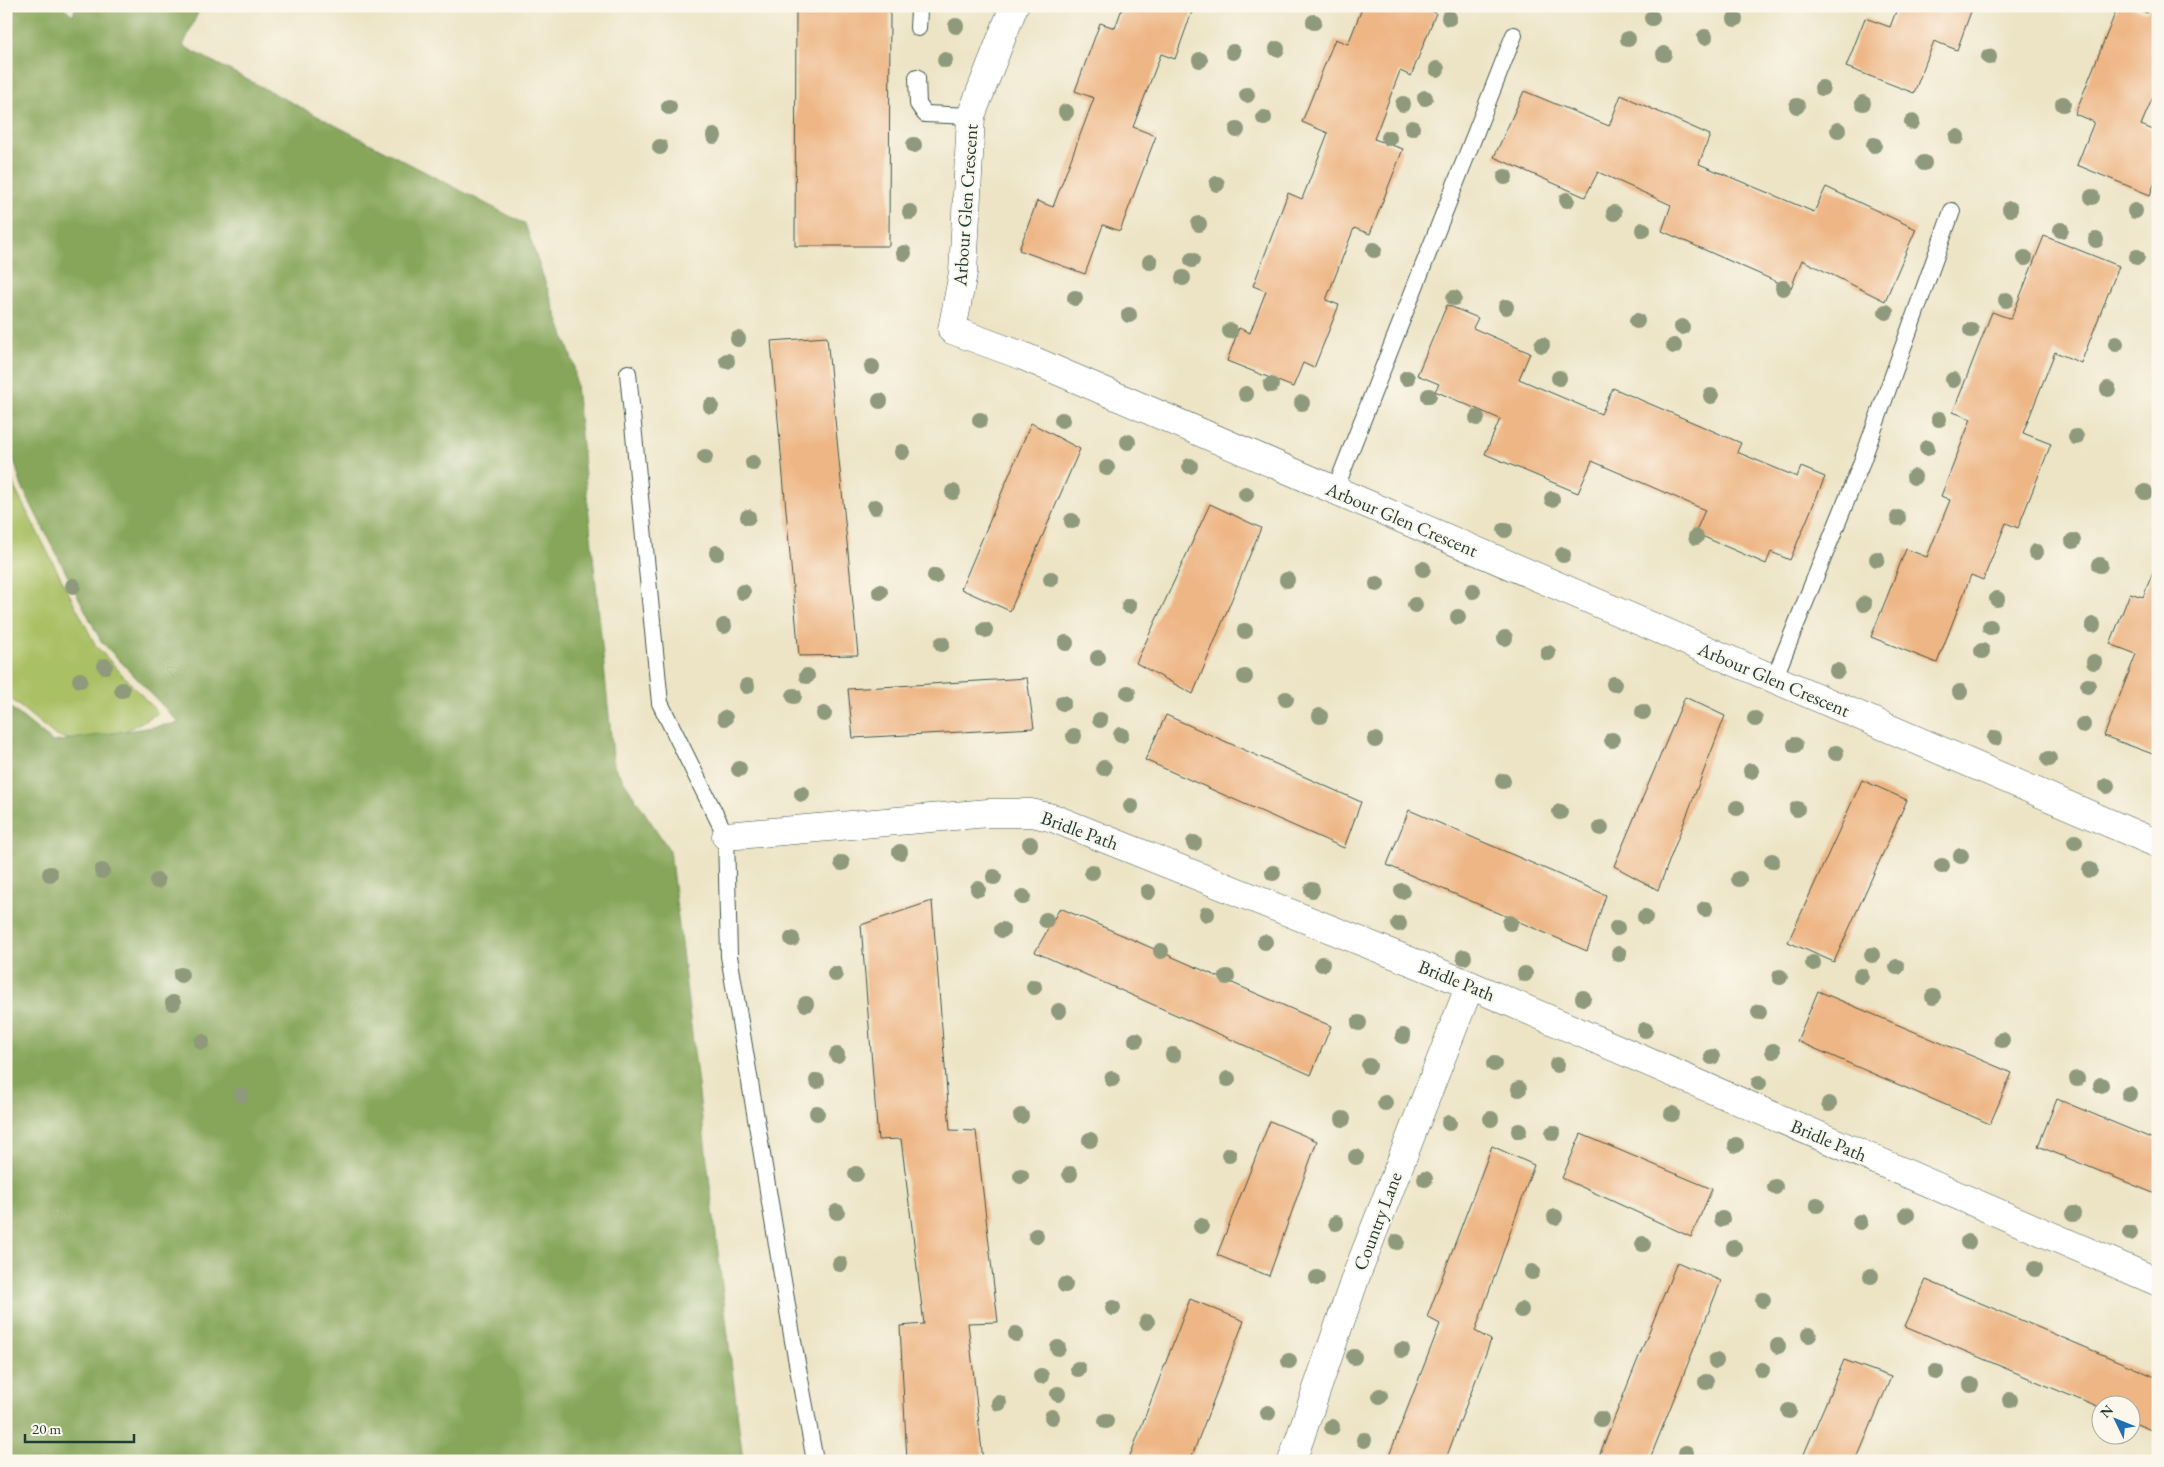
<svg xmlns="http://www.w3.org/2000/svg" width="2164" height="1467" font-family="'EB Garamond',serif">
<rect width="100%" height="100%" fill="#fbf7ec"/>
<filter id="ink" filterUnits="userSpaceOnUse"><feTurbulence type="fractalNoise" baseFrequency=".02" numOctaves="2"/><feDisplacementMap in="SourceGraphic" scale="10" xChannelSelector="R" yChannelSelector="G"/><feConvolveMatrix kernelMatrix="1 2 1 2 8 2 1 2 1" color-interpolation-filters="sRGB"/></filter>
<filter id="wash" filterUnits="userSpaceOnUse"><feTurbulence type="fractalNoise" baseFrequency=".0096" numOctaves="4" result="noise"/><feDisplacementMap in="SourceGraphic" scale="20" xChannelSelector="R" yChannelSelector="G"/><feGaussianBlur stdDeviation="1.12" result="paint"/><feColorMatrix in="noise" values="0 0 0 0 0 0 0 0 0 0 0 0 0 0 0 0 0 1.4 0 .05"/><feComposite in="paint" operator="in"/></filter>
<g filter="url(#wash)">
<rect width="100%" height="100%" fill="#ede4c6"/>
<!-- green -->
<path fill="#aac065" stroke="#647e4c" d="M6,459l9,30 81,157 62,67 -60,33 -42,-10 -50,-41z"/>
<!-- forest -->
<path fill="#87a65a" stroke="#537247" d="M6,6h55l12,9 3,-9h125l-18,40 342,178 49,141 40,401 56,85 73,610h-737v-757l47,38 126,-19 -78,-82 -79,-154 -16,-53z"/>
<g id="blocks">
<!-- building -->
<g fill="#eeb685">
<path d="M796,6h94l-1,240h-94z"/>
<path d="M1123,6h71l-19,53 -14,-5 -28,73 23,9 -36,95 -17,-6 -18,49 -66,-24 18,-49 16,6 41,-109 -19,-7 25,-68 15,5z"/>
<path d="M1363,6h61l-1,2 13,5 -25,63 -11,-5 -26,68 29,10 -33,85 -16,-6 -28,72 13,5 -25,63 -11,-5 -10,24 -66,-26 12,-33 11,5 16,-42 -13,-5 35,-93 14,6 26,-66 -26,-11 33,-83 13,5z"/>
<path d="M1898,6h75l-16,44 -23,-9 -20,52 -68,-26 19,-49 25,9z"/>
<path d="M2118,6h12l17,7 3,-7h8v79l-17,40 17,7v43l-8,20 -73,-30 17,-43 -19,-8z"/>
<path d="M1524,91l85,35 12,-31 89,40 -11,29 115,48 12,-25 90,42 -31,72 -83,-41 -11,28 -129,-57 9,-26 -73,-33 -13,25 -91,-40z"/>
<path d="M2044,236l75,30 -38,97 -26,-11 -32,81 28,11 -33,84 -12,-5 -23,57 -12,-5 -34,88 -66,-26 35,-88 21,8 23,-57 -9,-4 30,-77 -18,-7 39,-100 19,7z"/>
<path d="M1447,305l31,13 -5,10 57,25 -11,26 82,35 12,-26 128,55 -4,9 60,25 4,-10 24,10 -35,83 -19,-8 -5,12 -71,-31 10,-23 -113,-49 -14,32 -93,-39 15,-35 -65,-28 4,-7 -22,-9z"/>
<path d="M827,337l31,318 -59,1 -28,-315z"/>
<path d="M1031,423l49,26 -70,162 -49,-22z"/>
<path d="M1210,504l51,24 -68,166 -57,-31z"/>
<path d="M2158,559v197l-54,-20 32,-82 -26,-10 20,-51 13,4z"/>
<path d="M1027,678l7,50 -181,10 -5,-49z"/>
<path d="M1685,697l40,19 -67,174 -44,-24z"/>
<path d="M1166,715l195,87 -17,46 -199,-88z"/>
<path d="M1862,780l45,20 -73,162 -46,-20z"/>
<path d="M1409,810l197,85 -19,56 -200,-86z"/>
<path d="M932,901l18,229 26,1 22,191 -30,1 15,138h-76l-7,-135 24,-2 -23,-185 -23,1 -17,-215z"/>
<path d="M1060,908l271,118 -20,49 -276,-123z"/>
<path d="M1818,991l194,82 -22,51 -193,-83z"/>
<path d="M2057,1099l101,42v54l-120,-49z"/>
<path d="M1270,1121l47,20 -48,135 -52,-21z"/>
<path d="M1581,1134l131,55 -21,48 -129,-59z"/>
<path d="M1492,1146l42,19 -59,166 16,9 -46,121h-58l53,-137 -13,-7z"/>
<path d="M1677,1262l44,19 -72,180h-52z"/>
<path d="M1926,1280l232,98v55l-26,-11v-18h-30v5l-197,-83z"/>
<path d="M1190,1299l54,22 -54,140h-62z"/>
<path d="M1844,1360l47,17 -35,84h-55z"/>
</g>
</g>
</g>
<g filter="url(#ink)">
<use href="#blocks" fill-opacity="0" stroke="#3e564a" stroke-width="1"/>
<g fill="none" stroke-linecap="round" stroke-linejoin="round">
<!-- service casing -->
<g stroke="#3e564a" stroke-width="18">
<g id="service">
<path d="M918,28l1,-17 2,-5"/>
<path d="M917,77l1,27 7,10 46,2"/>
<path d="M628,373l32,330 66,133 3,120 64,385 22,120"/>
<path d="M1335,490l179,-455"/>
<path d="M1774,679l86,-212 92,-256"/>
</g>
</g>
<!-- minor casing -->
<g stroke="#3e564a" stroke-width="29">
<g id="minor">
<path d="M1014,6l-43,110 -8,157 -11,57 71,26 1135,488"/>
<path d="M726,836l262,-23h44l21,5 417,167 688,297"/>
<path d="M1292,1461l64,-185 114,-291"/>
</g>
</g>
<!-- service -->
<use href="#service" stroke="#fff" stroke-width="16"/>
<!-- minor -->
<use href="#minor" stroke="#fff" stroke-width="28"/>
</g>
<!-- trees -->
<g fill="#8f9a7c">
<circle cx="1449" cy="18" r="8"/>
<circle cx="1652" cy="18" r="8"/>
<circle cx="1735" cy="19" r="8"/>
<circle cx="1314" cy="22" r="8"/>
<circle cx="956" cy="26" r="8"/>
<circle cx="1705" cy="37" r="8"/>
<circle cx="1628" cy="39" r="8"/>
<circle cx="1277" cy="49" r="8"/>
<circle cx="1233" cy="52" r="8"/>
<circle cx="1664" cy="54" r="8"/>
<circle cx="1989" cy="57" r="8"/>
<circle cx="945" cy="60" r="8"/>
<circle cx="1200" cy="60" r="8"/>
<circle cx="1437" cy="69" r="8"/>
<circle cx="1822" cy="88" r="8"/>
<circle cx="1247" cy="95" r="8"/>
<circle cx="1425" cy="98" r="8"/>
<circle cx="1863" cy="103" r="8"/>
<circle cx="1403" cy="104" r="8"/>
<circle cx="2063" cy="104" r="8"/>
<circle cx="1797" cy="106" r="8"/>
<circle cx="669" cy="107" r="8"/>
<circle cx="1066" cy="112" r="8"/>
<circle cx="1264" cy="118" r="8"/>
<circle cx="1912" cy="122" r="8"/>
<circle cx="1412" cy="128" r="8"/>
<circle cx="1237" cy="130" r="8"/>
<circle cx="1838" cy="130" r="8"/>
<circle cx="714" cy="136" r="8"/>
<circle cx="1957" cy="137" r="8"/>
<circle cx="1389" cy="138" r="8"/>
<circle cx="914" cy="145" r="8"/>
<circle cx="1874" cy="145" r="8"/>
<circle cx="660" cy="147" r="8"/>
<circle cx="1924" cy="163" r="8"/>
<circle cx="1505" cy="177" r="8"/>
<circle cx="1217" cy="184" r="8"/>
<circle cx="2092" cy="197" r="8"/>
<circle cx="1567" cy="200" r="8"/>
<circle cx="2010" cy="209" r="8"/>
<circle cx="2135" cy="211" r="8"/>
<circle cx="910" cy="212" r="8"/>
<circle cx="1614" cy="213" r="8"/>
<circle cx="1199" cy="224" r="8"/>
<circle cx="1643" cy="230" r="8"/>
<circle cx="2061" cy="230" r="8"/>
<circle cx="2096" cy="240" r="8"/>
<circle cx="1374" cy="250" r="8"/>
<circle cx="904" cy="253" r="8"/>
<circle cx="2137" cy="257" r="8"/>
<circle cx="2025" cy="258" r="8"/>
<circle cx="1192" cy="260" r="8"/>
<circle cx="1150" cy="262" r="8"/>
<circle cx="1183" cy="278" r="8"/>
<circle cx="1783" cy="288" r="8"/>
<circle cx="1075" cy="298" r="8"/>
<circle cx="1454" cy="298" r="8"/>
<circle cx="2006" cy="300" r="8"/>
<circle cx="1506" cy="307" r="8"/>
<circle cx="1886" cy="312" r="8"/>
<circle cx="1129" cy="315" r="8"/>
<circle cx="1637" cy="321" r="8"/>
<circle cx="1682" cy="327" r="8"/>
<circle cx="1971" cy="330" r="8"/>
<circle cx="1230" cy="331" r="8"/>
<circle cx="738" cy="339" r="8"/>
<circle cx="2116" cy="344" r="8"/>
<circle cx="1542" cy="345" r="8"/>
<circle cx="1674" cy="346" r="8"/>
<circle cx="727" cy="361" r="8"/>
<circle cx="872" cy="367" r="8"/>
<circle cx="1407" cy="378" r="8"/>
<circle cx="1559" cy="378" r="8"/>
<circle cx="1953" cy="380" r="8"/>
<circle cx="1271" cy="385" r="8"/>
<circle cx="2108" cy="389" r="8"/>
<circle cx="1246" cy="394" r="8"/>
<circle cx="1429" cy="396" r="8"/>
<circle cx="1711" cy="396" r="8"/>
<circle cx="880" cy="401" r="8"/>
<circle cx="1302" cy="403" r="8"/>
<circle cx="711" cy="406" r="8"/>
<circle cx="1477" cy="418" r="8"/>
<circle cx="1939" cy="419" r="8"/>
<circle cx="980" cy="420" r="8"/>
<circle cx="1062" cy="420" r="8"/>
<circle cx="2076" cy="437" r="8"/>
<circle cx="1128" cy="442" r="8"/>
<circle cx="1927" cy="448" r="8"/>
<circle cx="902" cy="452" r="8"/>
<circle cx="705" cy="457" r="8"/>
<circle cx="753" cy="463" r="8"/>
<circle cx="1190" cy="466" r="8"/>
<circle cx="1107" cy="468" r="8"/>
<circle cx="1914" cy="477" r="8"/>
<circle cx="953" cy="492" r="8"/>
<circle cx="2145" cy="492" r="8"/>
<circle cx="1246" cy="494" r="8"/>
<circle cx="1552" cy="499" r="8"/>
<circle cx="875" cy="507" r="8"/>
<circle cx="748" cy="517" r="8"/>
<circle cx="1898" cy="518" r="8"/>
<circle cx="1072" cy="521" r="8"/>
<circle cx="1505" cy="530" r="8"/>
<circle cx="1696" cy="537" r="8"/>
<circle cx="2073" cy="541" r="8"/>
<circle cx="2036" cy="552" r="8"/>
<circle cx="717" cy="553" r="8"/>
<circle cx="1563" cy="555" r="8"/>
<circle cx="1877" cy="559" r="8"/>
<circle cx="2100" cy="565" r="8"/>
<circle cx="1423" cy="569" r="8"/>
<circle cx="935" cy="576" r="8"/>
<circle cx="1051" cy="579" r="8"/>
<circle cx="1287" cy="580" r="8"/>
<circle cx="1377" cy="584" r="8"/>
<circle cx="73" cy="586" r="8"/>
<circle cx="1473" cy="591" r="8"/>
<circle cx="743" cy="592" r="8"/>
<circle cx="880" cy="592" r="8"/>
<circle cx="1997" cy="599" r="8"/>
<circle cx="1864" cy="604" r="8"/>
<circle cx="1415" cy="605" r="8"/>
<circle cx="1129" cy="606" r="8"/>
<circle cx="1458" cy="617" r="8"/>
<circle cx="2093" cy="625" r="8"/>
<circle cx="724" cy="626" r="8"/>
<circle cx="1990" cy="627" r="8"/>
<circle cx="985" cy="630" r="8"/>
<circle cx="1245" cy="631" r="8"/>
<circle cx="1505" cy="638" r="8"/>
<circle cx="1066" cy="643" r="8"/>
<circle cx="942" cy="644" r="8"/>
<circle cx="1982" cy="651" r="8"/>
<circle cx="1548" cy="653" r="8"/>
<circle cx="1098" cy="658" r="8"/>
<circle cx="2094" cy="662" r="8"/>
<circle cx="105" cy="666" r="8"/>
<circle cx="1837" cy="671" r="8"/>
<circle cx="807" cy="676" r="8"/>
<circle cx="1245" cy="677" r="8"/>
<circle cx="80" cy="680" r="8"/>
<circle cx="1614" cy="684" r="8"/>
<circle cx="747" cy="686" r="8"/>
<circle cx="2088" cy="686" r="8"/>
<circle cx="122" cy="690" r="8"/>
<circle cx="1960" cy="692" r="8"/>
<circle cx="1128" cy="693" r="8"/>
<circle cx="794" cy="696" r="8"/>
<circle cx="1286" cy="699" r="8"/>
<circle cx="1063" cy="703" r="8"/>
<circle cx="1643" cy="712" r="8"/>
<circle cx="824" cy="714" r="8"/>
<circle cx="1320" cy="716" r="8"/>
<circle cx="725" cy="718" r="8"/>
<circle cx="1755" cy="719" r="8"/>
<circle cx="1100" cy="720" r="8"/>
<circle cx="2083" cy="725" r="8"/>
<circle cx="1121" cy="735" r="8"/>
<circle cx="1074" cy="736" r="8"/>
<circle cx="1995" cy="738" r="8"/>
<circle cx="1375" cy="740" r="8"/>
<circle cx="1612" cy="740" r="8"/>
<circle cx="1795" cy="745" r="8"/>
<circle cx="1836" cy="753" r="8"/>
<circle cx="2049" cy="759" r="8"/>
<circle cx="1104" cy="768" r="8"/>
<circle cx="739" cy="769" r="8"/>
<circle cx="1751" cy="771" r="8"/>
<circle cx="1503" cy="781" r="8"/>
<circle cx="2107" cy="786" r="8"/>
<circle cx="802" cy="794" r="8"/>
<circle cx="1131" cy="806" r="8"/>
<circle cx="1737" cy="808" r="8"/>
<circle cx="1797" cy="809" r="8"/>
<circle cx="1560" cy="812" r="8"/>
<circle cx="1601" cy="828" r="8"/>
<circle cx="2075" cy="842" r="8"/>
<circle cx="1194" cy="843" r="8"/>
<circle cx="1030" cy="844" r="8"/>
<circle cx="900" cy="852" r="8"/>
<circle cx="1961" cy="856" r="8"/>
<circle cx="1772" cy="861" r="8"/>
<circle cx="842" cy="863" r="8"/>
<circle cx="1942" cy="866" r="8"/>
<circle cx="2090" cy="870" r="8"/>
<circle cx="102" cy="871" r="8"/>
<circle cx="1092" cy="872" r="8"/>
<circle cx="1273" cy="873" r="8"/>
<circle cx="50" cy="874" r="8"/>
<circle cx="994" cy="877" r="8"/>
<circle cx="1739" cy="879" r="8"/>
<circle cx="157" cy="881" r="8"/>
<circle cx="978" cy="889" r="8"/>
<circle cx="1312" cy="890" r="8"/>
<circle cx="1402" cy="891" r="8"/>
<circle cx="1148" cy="892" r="8"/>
<circle cx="1023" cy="897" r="8"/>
<circle cx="1705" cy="909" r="8"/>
<circle cx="1207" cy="914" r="8"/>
<circle cx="1645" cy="917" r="8"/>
<circle cx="1046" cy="920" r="8"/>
<circle cx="1510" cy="923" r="8"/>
<circle cx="1399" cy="924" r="8"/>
<circle cx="1617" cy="928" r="8"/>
<circle cx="1002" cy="930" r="8"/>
<circle cx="792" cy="939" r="8"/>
<circle cx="1265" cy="942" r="8"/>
<circle cx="1161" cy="951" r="8"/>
<circle cx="1619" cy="954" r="8"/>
<circle cx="1872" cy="955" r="8"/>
<circle cx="1464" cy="957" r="8"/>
<circle cx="1813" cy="963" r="8"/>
<circle cx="1322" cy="964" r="8"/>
<circle cx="1897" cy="967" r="8"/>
<circle cx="835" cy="974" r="8"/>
<circle cx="1525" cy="974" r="8"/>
<circle cx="181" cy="975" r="8"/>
<circle cx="1861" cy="976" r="8"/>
<circle cx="1227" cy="977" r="8"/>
<circle cx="1780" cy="977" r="8"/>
<circle cx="1034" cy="987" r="8"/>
<circle cx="1933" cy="997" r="8"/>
<circle cx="1583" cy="998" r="8"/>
<circle cx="173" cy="1003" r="8"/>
<circle cx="806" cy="1004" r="8"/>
<circle cx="1059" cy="1011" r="8"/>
<circle cx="1759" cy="1012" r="8"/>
<circle cx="1359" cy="1023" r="8"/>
<circle cx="1645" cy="1030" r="8"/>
<circle cx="1403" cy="1036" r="8"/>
<circle cx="1136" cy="1040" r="8"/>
<circle cx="2002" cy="1040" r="8"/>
<circle cx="202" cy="1042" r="8"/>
<circle cx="1773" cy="1051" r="8"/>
<circle cx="837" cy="1055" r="8"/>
<circle cx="1173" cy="1055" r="8"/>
<circle cx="1712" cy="1057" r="8"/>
<circle cx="1494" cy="1064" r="8"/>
<circle cx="1557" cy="1065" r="8"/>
<circle cx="1369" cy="1066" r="8"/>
<circle cx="1112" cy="1079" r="8"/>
<circle cx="1228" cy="1079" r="8"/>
<circle cx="2077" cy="1079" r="8"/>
<circle cx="817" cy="1081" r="8"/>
<circle cx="1759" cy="1083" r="8"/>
<circle cx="2101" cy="1085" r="8"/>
<circle cx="1519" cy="1089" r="8"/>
<circle cx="2129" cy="1094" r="8"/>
<circle cx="241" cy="1095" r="8"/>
<circle cx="1385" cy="1103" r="8"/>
<circle cx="1829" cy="1104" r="8"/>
<circle cx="817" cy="1113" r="8"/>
<circle cx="1672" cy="1114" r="8"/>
<circle cx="1021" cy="1116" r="8"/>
<circle cx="1343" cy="1119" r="8"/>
<circle cx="1491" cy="1119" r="8"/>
<circle cx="1449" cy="1123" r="8"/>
<circle cx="1519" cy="1131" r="8"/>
<circle cx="1553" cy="1133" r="8"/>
<circle cx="1090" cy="1140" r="8"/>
<circle cx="1736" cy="1145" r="8"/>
<circle cx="1229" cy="1155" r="8"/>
<circle cx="1356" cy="1157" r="8"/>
<circle cx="856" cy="1174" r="8"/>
<circle cx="1070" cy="1174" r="8"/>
<circle cx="1021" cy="1176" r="8"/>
<circle cx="1425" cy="1179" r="8"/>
<circle cx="1775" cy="1187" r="8"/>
<circle cx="1817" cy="1205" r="8"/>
<circle cx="837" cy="1212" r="8"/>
<circle cx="2073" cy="1214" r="8"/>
<circle cx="1907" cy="1215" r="8"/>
<circle cx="1555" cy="1217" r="8"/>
<circle cx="1722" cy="1219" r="8"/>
<circle cx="1860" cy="1222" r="8"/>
<circle cx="1336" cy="1223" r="8"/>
<circle cx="1201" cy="1226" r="8"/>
<circle cx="2130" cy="1233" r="8"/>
<circle cx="1036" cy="1236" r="8"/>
<circle cx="1397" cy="1242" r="8"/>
<circle cx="1968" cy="1242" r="8"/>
<circle cx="1643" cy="1244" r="8"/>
<circle cx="1734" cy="1248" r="8"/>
<circle cx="840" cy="1264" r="8"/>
<circle cx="2035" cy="1269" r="8"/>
<circle cx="1532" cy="1272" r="8"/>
<circle cx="1871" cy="1276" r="8"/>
<circle cx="1317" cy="1278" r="8"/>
<circle cx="1065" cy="1285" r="8"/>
<circle cx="1763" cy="1300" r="8"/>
<circle cx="1113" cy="1308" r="8"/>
<circle cx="1521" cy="1310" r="8"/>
<circle cx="1147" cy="1322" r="8"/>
<circle cx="1016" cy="1334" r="8"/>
<circle cx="1809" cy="1335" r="8"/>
<circle cx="1778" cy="1346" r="8"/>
<circle cx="1058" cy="1348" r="8"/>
<circle cx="1402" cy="1350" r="8"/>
<circle cx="1354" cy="1357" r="8"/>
<circle cx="1289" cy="1361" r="8"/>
<circle cx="1716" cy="1361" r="8"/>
<circle cx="1078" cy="1369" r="8"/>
<circle cx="1762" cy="1370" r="8"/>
<circle cx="1936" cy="1372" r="8"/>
<circle cx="1041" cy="1376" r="8"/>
<circle cx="1706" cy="1382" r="8"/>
<circle cx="1971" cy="1385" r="8"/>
<circle cx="1058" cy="1394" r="8"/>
<circle cx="1380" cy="1396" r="8"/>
<circle cx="2010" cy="1400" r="8"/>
<circle cx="999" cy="1403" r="8"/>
<circle cx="1789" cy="1411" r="8"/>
<circle cx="1268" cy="1413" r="8"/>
<circle cx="1052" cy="1417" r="8"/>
<circle cx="1601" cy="1419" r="8"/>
<circle cx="1106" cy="1421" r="8"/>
<circle cx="1332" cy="1427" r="8"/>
<circle cx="1364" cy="1440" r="8"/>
<circle cx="1686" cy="1453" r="8"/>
</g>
</g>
<g text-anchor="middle" stroke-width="4" stroke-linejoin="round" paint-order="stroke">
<!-- street labels -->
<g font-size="19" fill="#1f3d34" stroke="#fbf7ec">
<text transform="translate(965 205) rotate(-86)" y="7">Arbour Glen Crescent</text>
<text transform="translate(1402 519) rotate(23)" y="7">Arbour Glen Crescent</text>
<text transform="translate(1774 679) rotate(23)" y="7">Arbour Glen Crescent</text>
<text transform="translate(1080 830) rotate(20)" y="7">Bridle Path</text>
<text transform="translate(1457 980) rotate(22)" y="7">Bridle Path</text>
<text transform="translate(1829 1140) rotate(23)" y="7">Bridle Path</text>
<text transform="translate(1377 1221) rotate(-69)" y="7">Country Lane</text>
</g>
</g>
<!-- margin -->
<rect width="2164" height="1467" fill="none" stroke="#fbf7ec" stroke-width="25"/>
<!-- north arrow -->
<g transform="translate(2116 1420) rotate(313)"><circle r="24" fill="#fbf7ec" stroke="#a3ada2"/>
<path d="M0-4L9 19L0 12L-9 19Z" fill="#1f6fb2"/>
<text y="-8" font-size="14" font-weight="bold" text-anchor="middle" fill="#1f3d34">N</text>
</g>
<!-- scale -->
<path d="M25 1434v8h109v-8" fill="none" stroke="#1f3d34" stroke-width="2.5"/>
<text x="32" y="1434" font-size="15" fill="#1f3d34" stroke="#fbf7ec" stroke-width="4" paint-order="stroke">20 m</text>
</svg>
